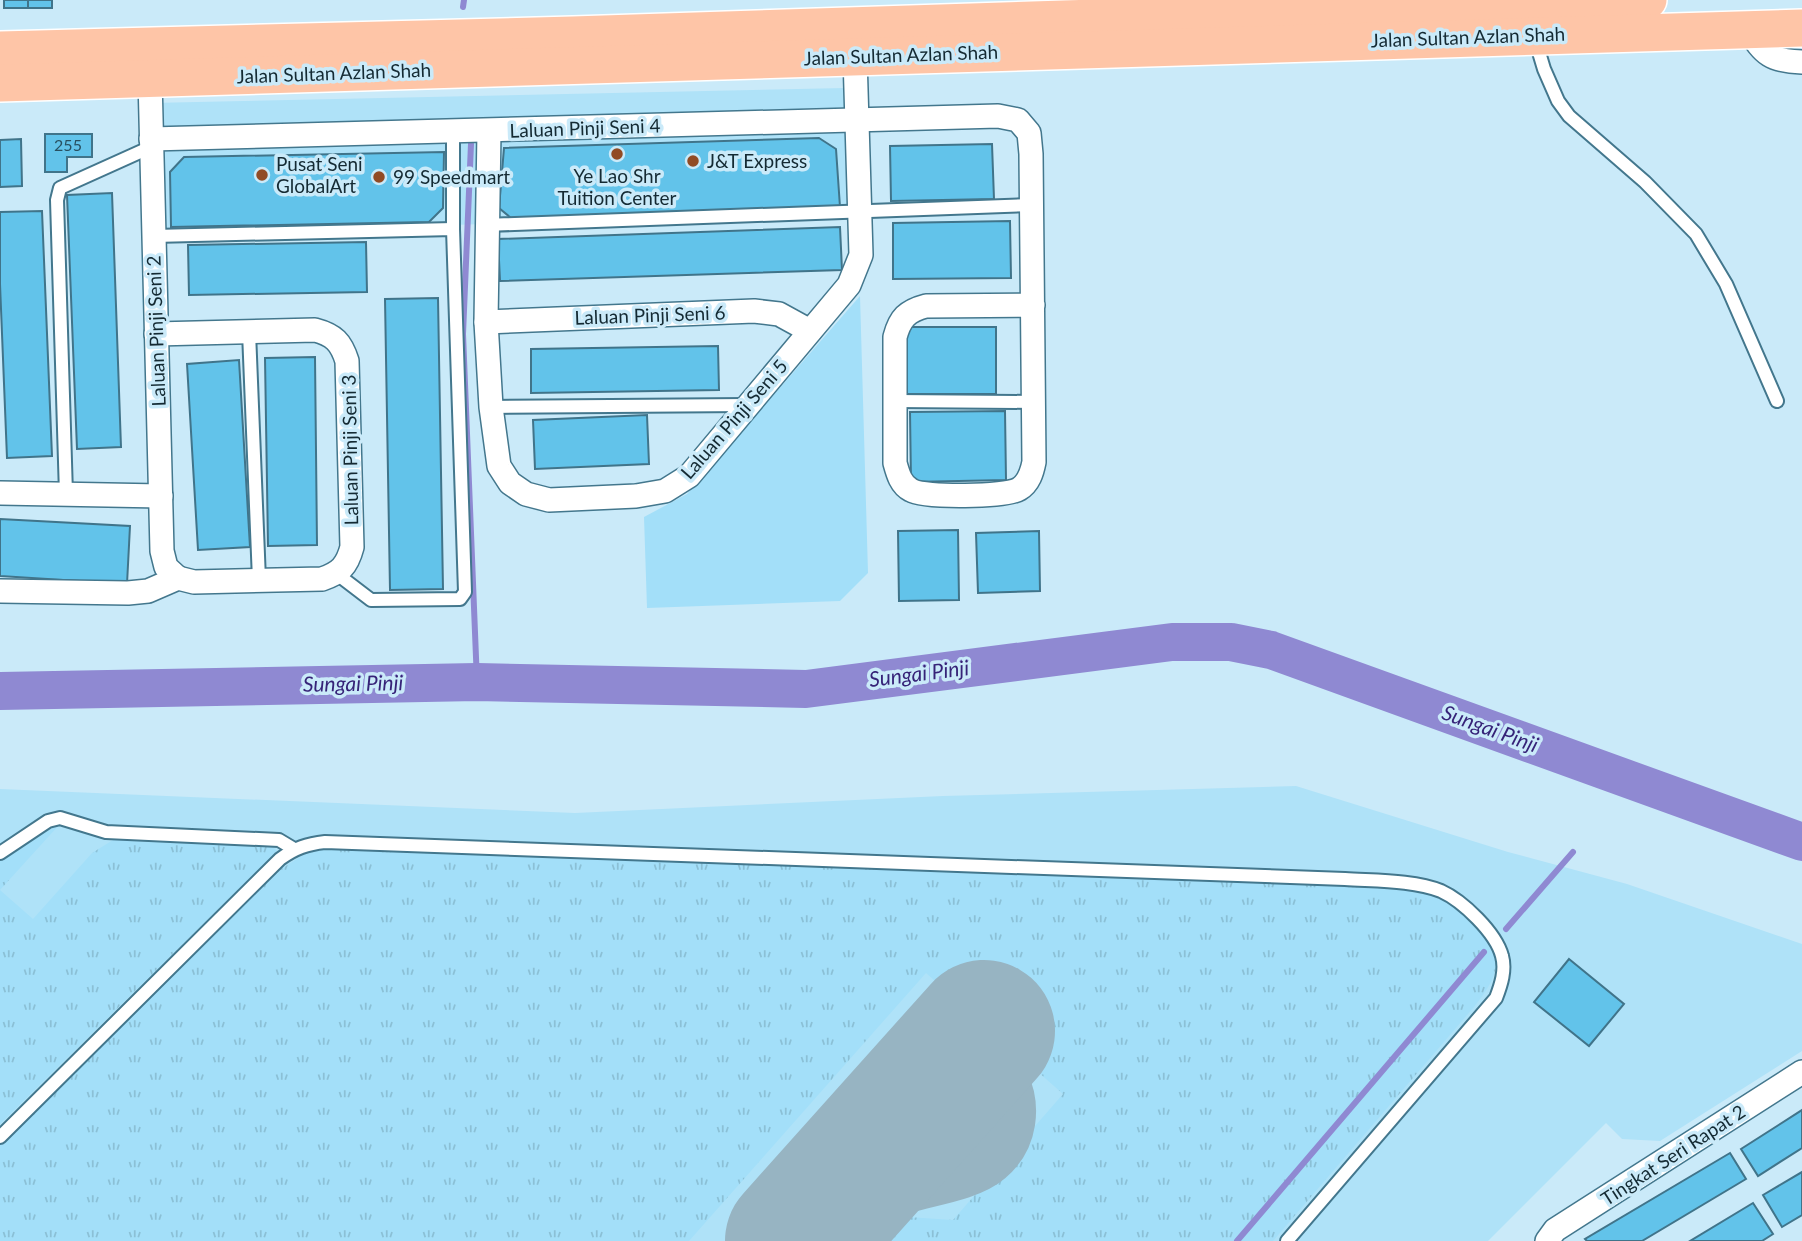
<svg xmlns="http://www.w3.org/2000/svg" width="1802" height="1241" font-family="Lato,sans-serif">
<defs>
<pattern id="grass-tufts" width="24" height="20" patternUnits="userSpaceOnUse" patternTransform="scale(1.75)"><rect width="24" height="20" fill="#a3dff9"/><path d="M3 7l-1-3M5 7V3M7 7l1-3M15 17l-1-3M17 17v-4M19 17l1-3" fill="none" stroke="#8bc0d6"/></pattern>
</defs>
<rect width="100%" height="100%" fill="#caeaf9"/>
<!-- built -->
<g fill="#afe2f8">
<path d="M845,88l4,125 -696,21 -3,-131z"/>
<path d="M1296,786l212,66 119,32 175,60v107l-142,90 -38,-2 -16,-16 -118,118h-1488v-452l575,24 368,-17z"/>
</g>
<!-- grass -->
<g fill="url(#grass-tufts)">
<path d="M49,824h11l-60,66 33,29 59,-66 21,-13 155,2 9,9 -277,273v-265z"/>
<path d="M332,845l595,25 418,15c30,2 62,1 91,10 22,7 59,40 60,65 1,18 -12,34 -22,47l-201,234h-388l23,-24 45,3 110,-126 -137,-121 -237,268h-689v-96l281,-276 27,-17z"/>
</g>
<!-- green -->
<path fill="#a3dff9" d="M860,296l8,277 -28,28 -193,7 -3,-91 43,-23z"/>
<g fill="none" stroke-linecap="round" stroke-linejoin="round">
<!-- stream -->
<g stroke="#8f89d2" stroke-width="6">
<path d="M463,7l1,-7"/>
<path d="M471,144l-8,190 14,348"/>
<path d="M1506,929l67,-77"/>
<path d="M1237,1241l247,-289"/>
</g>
<!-- river -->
<path stroke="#8f89d2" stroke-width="38" d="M0,691l477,-9 329,7 366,-47h59l40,8 531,192"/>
<!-- taxiway -->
<path stroke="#97b4c2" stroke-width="56" d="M795,1241c22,-32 46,-64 65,-97 15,-26 27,-68 50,-87 7,-5 16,-8 24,-10 62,-12 100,70 53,110 -22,19 -71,22 -99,34 -31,13 -59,33 -88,50"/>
<!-- runway -->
<path stroke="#97b4c2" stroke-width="142" d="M796,1241l188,-210"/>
</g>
<!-- building -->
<g fill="#62c3ea" stroke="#40748a" stroke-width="2">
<rect x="4" y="0" width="24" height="8"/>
<rect x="28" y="0" width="24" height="8"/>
<path d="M45,134h47v23h-25v15h-22z"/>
<path d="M819,138l17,11 4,58 -329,11 -12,-10 5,-60z"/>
<path d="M21,139l1,47 -22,1v-47z"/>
<path d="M992,144l2,55 -103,2 -1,-55z"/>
<path d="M444,152l-1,56 -14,14 -258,5 -1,-55 14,-15z"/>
<path d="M112,193l9,254 -44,2 -10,-254z"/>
<path d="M42,211l10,245 -45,2 -7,-174v-72z"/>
<path d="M1010,221l1,57 -118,1v-56z"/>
<path d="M840,227l2,43 -342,11 -2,-42z"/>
<path d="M366,242l1,50 -178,3 -1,-50z"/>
<path d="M438,298l5,291 -53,1 -5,-291z"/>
<rect x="903" y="327" width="93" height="67"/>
<path d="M718,346l1,44 -188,3v-44z"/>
<path d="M315,357l2,188 -49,1 -3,-188z"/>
<path d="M239,360l11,187 -52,3 -11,-186z"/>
<path d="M1005,411l1,69 -95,2 -1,-70z"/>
<path d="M647,415l2,49 -114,5 -2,-49z"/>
<path d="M0,519l130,7 -3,58 -127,-8z"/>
<path d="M958,530l1,70 -60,1 -1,-70z"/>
<path d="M1039,531l1,60 -62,2 -2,-60z"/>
<path d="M1569,959l55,45 -35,42 -55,-44z"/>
<path d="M1802,1110v38l-44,28 -17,-27z"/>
<path d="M1730,1153l16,26 -104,62h-55l-2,-2z"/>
<path d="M1802,1172v43l-20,12 -19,-32z"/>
<path d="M1753,1203l20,31 -11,7h-72z"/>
</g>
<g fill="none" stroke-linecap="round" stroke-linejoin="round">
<!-- lane casing -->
<g stroke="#43778d" stroke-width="16">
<g id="lane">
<path d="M1535,39l9,30 14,32 11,15 76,66 51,52 30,50 51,117"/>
<path d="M453,131v98"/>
<path d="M486,225l546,-20"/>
<path d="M154,236l299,-7 12,363 -5,7 -89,1 -34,-26"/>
<path d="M249,332l10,248"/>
<path d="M895,401l139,1"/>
<path d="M491,407l257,-2"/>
<path d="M66,494l-9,-294 3,-12 91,-41"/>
<path d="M0,853l48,-32 12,-3 46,14 173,8 15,9"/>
<path d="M0,1137l280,-278c15,-11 27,-15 45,-17l1020,37c29,2 69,1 96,12 22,10 55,42 61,65 4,14 -1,29 -6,42l-209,243"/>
</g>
</g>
<!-- street casing -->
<g stroke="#43778d" stroke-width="26">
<g id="street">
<path d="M1748,29c16,26 23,32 54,33"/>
<path d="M150,79l12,472 4,16 12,11"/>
<path d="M489,131l-3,191 5,85 8,59 11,17 16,11 23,6 87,-4 29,-5 24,-15 160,-191 12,-30 -6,-198"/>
<path d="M151,139l847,-23 20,4 11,13 2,21 3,308c-2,10 -5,21 -15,27 -13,8 -95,9 -108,1 -10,-5 -13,-16 -16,-27v-126c5,-19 12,-26 31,-31l107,-1"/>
<path d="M486,322l268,-11 25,3 31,17"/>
<path d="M0,493l161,3"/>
<path d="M0,591l128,2 20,-2 30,-13 16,4 128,-3c18,-6 25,-13 30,-32l-5,-186c-6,-19 -13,-26 -32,-31l-159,4"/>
<path d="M1547,1241l8,-11 247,-158"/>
</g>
</g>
<!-- primary casing -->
<g stroke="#fff" stroke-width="40">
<g id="primary">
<path d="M0,50l573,-15 1075,-35"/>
<path d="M0,83l1802,-55"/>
</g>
</g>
<!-- lane -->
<use href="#lane" stroke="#fff" stroke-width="12"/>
<!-- street -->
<use href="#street" stroke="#fff" stroke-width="23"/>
<!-- primary -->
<use href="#primary" stroke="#fec5a7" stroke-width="37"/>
</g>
<!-- markers -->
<g fill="#914b24" stroke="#caeaf9" stroke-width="2.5">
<circle cx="617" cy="154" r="7"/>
<circle cx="693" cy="161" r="7"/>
<circle cx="262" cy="175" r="7"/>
<circle cx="379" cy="177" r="7"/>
</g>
<g text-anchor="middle" stroke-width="7" stroke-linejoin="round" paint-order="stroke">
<!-- number labels -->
<g font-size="16" fill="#285061">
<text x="68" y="151">255</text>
</g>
<!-- street labels -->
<g font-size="19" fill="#142a33" stroke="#caeaf9">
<text transform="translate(1468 37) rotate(-2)" y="7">Jalan Sultan Azlan Shah</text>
<text transform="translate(901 55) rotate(-2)" y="7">Jalan Sultan Azlan Shah</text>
<text transform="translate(334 73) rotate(-2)" y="7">Jalan Sultan Azlan Shah</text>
<text transform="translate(585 128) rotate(-2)" y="7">Laluan Pinji Seni 4</text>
<text transform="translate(650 315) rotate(-2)" y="7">Laluan Pinji Seni 6</text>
<text transform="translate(156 331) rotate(-92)" y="7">Laluan Pinji Seni 2</text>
<text transform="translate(734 419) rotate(-49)" y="7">Laluan Pinji Seni 5</text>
<text transform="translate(350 450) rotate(-91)" y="7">Laluan Pinji Seni 3</text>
<text transform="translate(1673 1155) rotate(-33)" y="7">Tingkat Seri Rapat 2</text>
</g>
<!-- poi labels -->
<g font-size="19" fill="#142a33" stroke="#caeaf9" text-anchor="start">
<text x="707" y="168">J&amp;T Express</text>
<text x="276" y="171">Pusat Seni<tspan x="276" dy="22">GlobalArt</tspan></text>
<text x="617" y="183" text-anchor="middle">Ye Lao Shr<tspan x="617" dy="22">Tuition Center</tspan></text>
<text x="393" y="184">99 Speedmart</text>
</g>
<!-- water labels -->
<g font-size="21" font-style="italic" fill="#362378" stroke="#caeaf9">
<text transform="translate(919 674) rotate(-7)" y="7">Sungai Pinji</text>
<text transform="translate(353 684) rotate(-1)" y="7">Sungai Pinji</text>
<text transform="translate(1490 729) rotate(20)" y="7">Sungai Pinji</text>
</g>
</g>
</svg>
